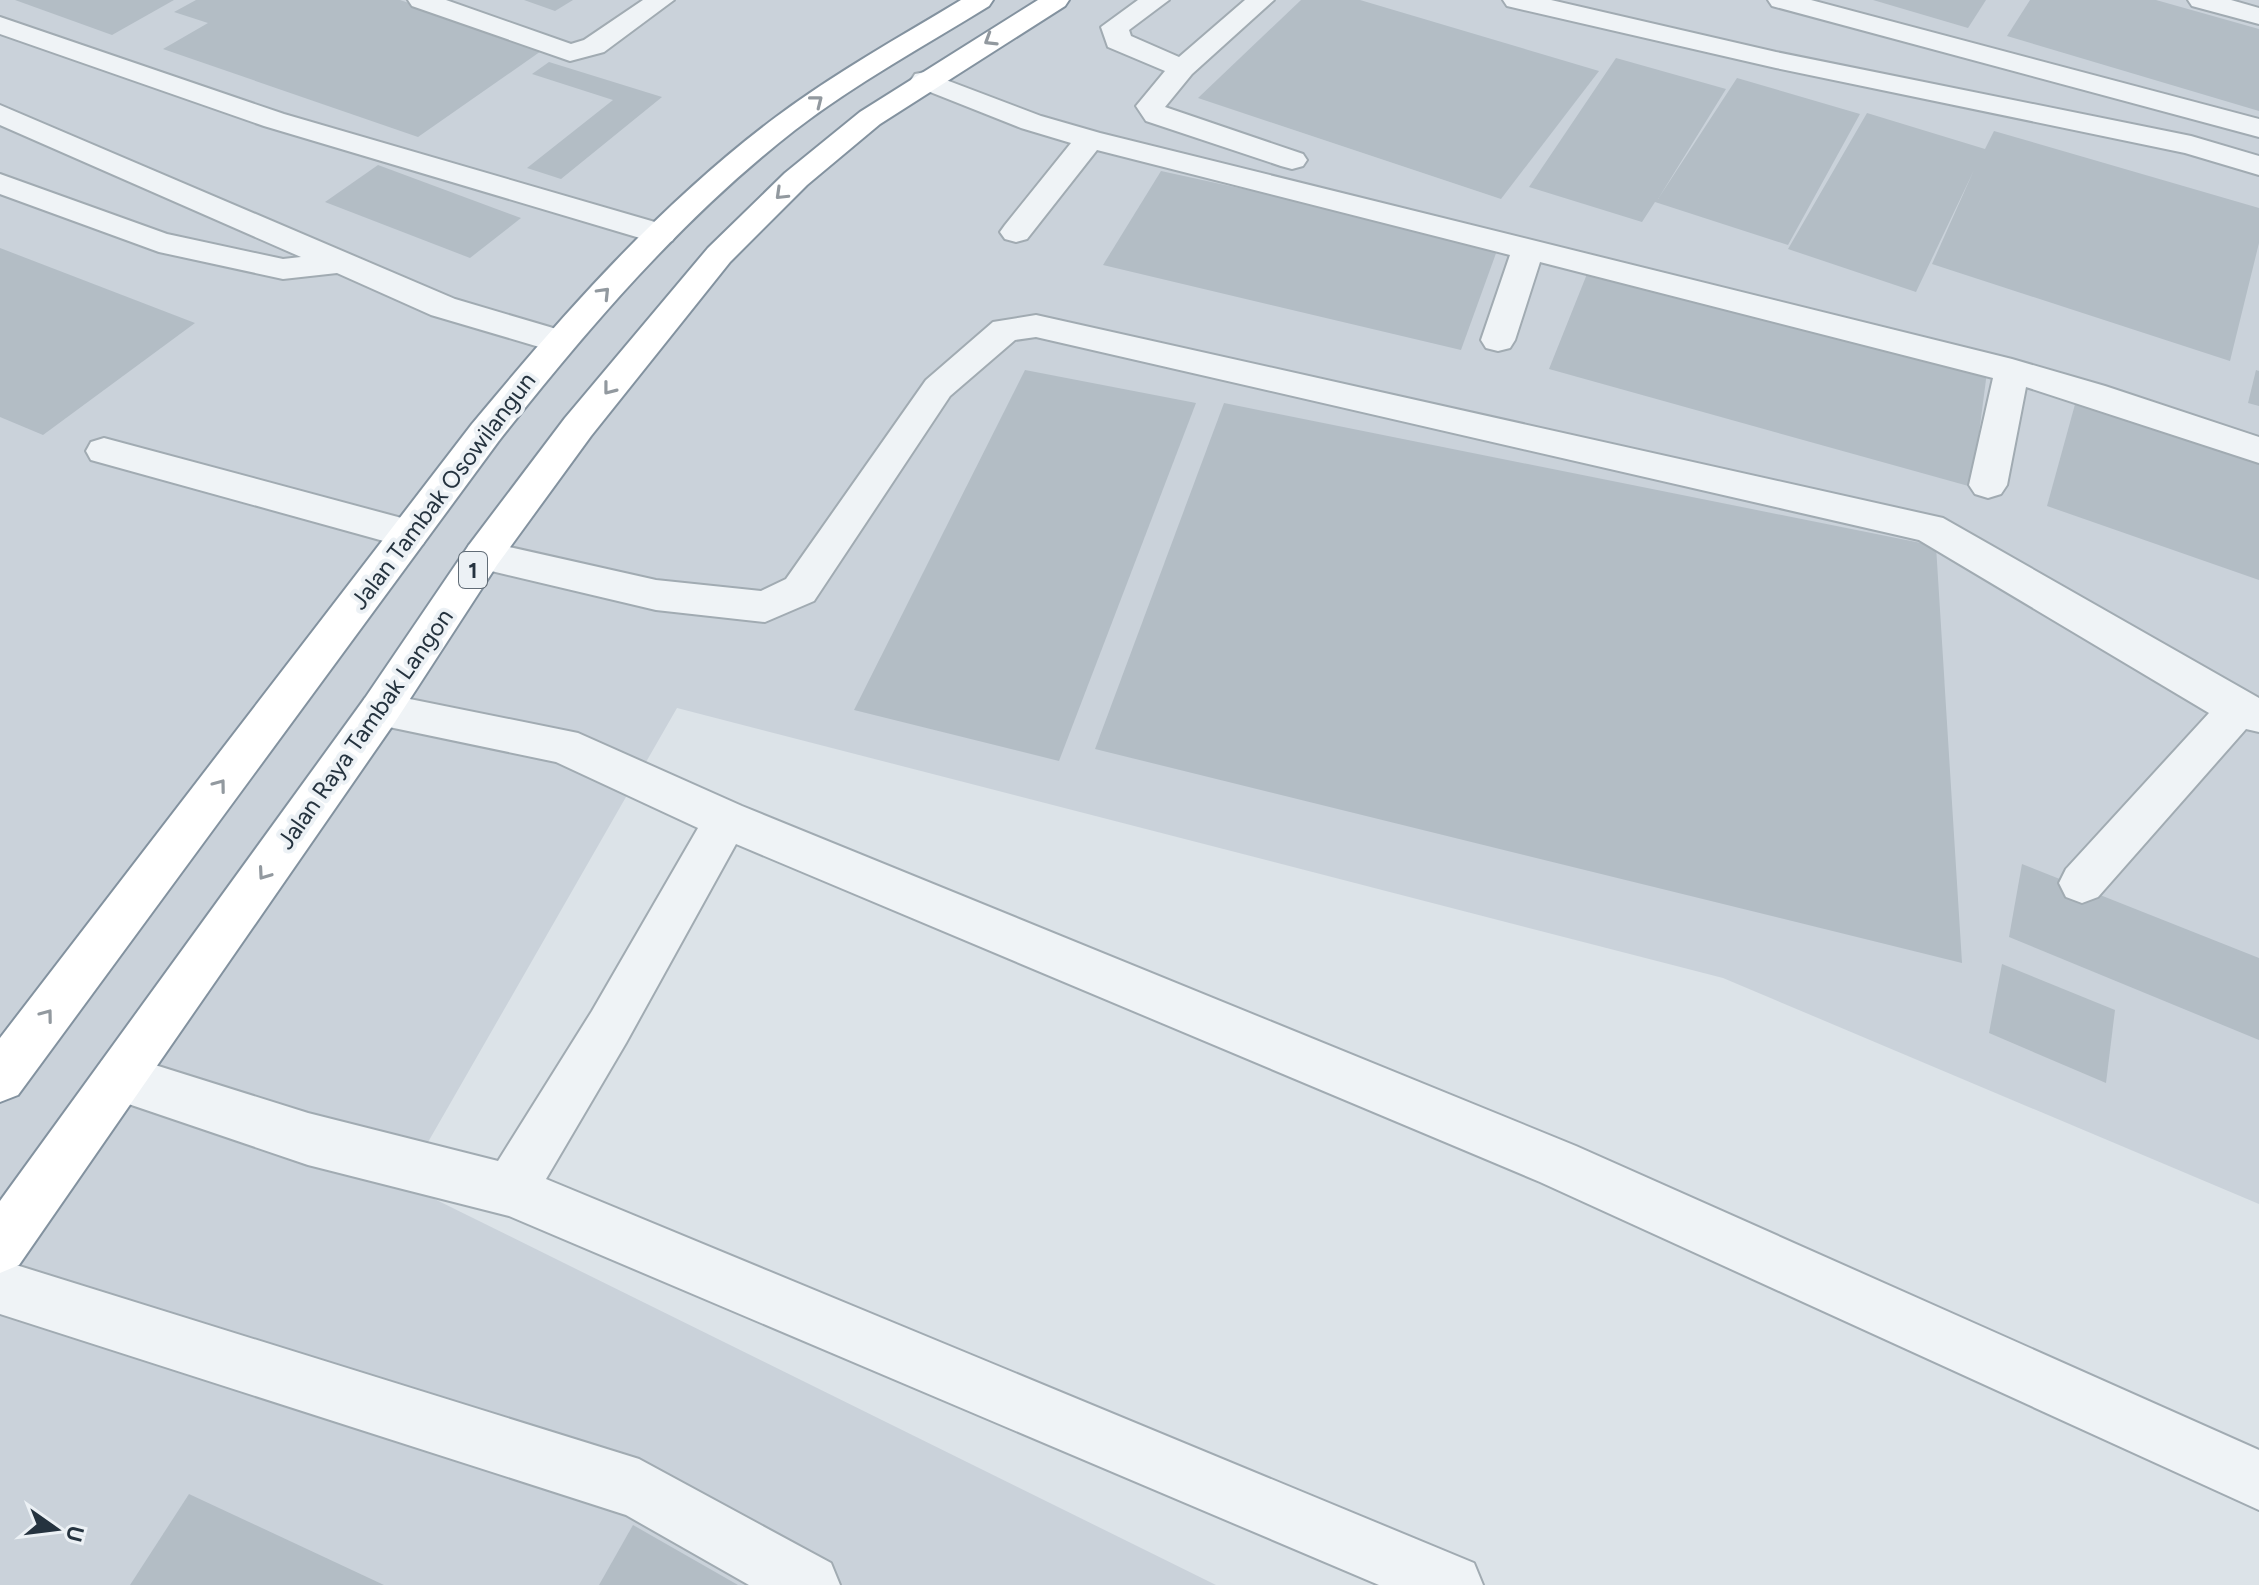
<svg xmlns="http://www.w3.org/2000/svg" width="2259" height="1585" font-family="Figtree,sans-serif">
<rect width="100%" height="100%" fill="#dce3e8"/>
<!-- built -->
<path fill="#cad2da" d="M0,0h2259v1204l-536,-226 -1046,-270 -273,476 812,401h-1216z"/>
<!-- building -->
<g fill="#b3bdc5">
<path d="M15,0h159l-62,35z"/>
<path d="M196,0h204l144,49 -126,88 -255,-88 45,-26 -34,-11z"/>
<path d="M524,0h49l-18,11z"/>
<path d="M1301,0h59l239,71 -98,128 -303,-101z"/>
<path d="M1873,0h113l-18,28z"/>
<path d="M2030,0h126l103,29v82l-252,-75z"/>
<path d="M1616,58l110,31 -68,110 79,-121 123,36 -72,131 -133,-43 -13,20 -113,-35z"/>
<path d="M549,62l113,35 -101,82 -34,-11 86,-68 -81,-26z"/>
<path d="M1867,113l118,36 9,-18 265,77v35l-29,118 -298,-97 42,-94 -58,122 -128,-43z"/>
<path d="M378,165l143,53 -51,40 -145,-56z"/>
<path d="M1161,171l338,74 -38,105 -358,-85z"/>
<path d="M0,248l195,75 -152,112 -43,-18z"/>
<path d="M1589,269l398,103 -15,115 -423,-118z"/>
<path d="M1025,370l171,33 -137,358 -205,-51z"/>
<path d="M2256,370l3,1v35l-11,-3z"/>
<path d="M2077,397l182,58v125l-212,-74z"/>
<path d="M1224,403l712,143 26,417 -867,-214z"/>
<path d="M2022,864l237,94v82l-250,-103z"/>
<path d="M2002,964l113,46 -9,73 -117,-50z"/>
<path d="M189,1494l195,91h-254z"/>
<path d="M633,1525l105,60h-139z"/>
</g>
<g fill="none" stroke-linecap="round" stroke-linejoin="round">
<!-- minor casing -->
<g stroke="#a1abb2" stroke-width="4">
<g id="minor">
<path d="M408,0h38l125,44 13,-4 59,-40h31l-70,52 -34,9 -158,-55z"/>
<path d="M1138,0h31l-40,30 2,6 48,21 66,-57h29l-82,74 -27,33 138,47 4,6 -4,6 -11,3 -11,-3 -135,-45 -10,-15 29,-35 -57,-24 -7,-20z"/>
<path d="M1503,0h48l225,52 415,84 68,20v19l-74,-22 -409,-85 -269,-62z"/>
<path d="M1768,0h43l448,119v18l-487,-131z"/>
<path d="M2188,0h43l28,8v16l-67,-18z"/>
<path d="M0,17l284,97 388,113 5,7 -5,7 -11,3 -11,-3 -386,-115 -264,-92z"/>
<path d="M925,72l116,44 59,17 912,226 93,27 154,51v26l-233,-76 -19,98 -6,9 -13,4 -13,-4 -6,-9 24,-107 -453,-116 -25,78 -5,8 -12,3 -12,-3 -5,-8 29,-85 -413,-105 -70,89 -11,3 -11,-3 -5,-7 5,-7 66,-82 -50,-15 -106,-42 -4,-6 4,-6z"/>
<path d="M0,105l455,194 115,34 5,8 -5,8 -12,3 -12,-3 -115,-34 -94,-42 -54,6 -124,-27 -159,-58v-20l167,60 116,25 18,-2 -301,-132z"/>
<path d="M1036,315l907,203 316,180v34l-13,-3 -148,168 -16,6 -16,-6 -7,-14 7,-14 143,-156 -290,-173 -883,-203 -21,3 -65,56 -136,205 -49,21 -109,-12 -173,-41 -14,-4 -5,-10 5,-10 14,-4 173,39 105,11 25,-12 140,-199 67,-58z"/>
<path d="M104,438l305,82 14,4 5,10 -5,10 -14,4 -318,-88 -5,-9 5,-9z"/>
<path d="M380,693l198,40 164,73 834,340 683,304v60l-719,-328 -804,-338 -110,199 -80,136 928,384 9,22h-104l-870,-369 -201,-51 -206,-70 -7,-17 7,-17 18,-7 188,59 190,48 94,-150 106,-183 -142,-66 -191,-40 -6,-12 6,-12z"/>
<path d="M0,1260l639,199 192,104 9,22h-91l-123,-70 -626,-201z"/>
</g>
</g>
<!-- highway casing -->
<g stroke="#83929f" stroke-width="4">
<g id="highway">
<path d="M961,0h32l-4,6c-65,40 -133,77 -194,124 -114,89 -208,199 -297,312l-480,653 -18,7v-64l472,-614c92,-111 188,-220 304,-307 59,-44 122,-79 185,-117z"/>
<path d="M1038,0h31l-4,6 -185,118 -73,61 -77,77 -139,174 -94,129 -102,157 -376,543 -19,8v-72l365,-503 104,-153 96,-127 143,-170 77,-75 75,-61z"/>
</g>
</g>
<!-- minor -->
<use href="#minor" fill="#eff3f6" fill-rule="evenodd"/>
<!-- highway -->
<use href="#highway" fill="#fff" fill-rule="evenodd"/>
</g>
<!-- one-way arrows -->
<defs><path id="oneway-chevron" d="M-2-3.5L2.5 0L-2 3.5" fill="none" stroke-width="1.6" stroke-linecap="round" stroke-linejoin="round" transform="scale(2)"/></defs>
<g stroke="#92999f">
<use href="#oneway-chevron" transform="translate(990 40) rotate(148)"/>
<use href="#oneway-chevron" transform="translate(817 101) rotate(-38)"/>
<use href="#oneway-chevron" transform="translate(781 194) rotate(136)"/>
<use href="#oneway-chevron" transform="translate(604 293) rotate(-46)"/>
<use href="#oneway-chevron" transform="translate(609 389) rotate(128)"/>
<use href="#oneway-chevron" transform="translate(220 785) rotate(-53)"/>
<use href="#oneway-chevron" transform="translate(264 874) rotate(125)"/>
<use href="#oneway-chevron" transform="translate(47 1015) rotate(-53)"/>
</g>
<g text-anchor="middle" stroke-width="8" stroke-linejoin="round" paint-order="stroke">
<!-- shield labels -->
<rect fill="#ecf1f5" stroke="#616c76" stroke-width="2" x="459" y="552" width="28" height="36" rx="6"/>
<g font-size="22" font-weight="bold" fill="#25333f">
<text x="473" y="578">1</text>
</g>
<!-- street labels -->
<g font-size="24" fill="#25333f" stroke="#ecf1f5">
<text transform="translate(443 491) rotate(-53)" y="8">Jalan Tambak Osowilangun</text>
<text transform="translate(365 729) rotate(-55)" y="8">Jalan Raya Tambak Langon</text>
</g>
</g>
<!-- north arrow -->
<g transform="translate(56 1529) rotate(104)" stroke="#ecf1f5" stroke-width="6" paint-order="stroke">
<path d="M0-6L14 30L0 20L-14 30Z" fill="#25333f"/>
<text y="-12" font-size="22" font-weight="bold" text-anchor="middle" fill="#25333f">U</text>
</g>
</svg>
